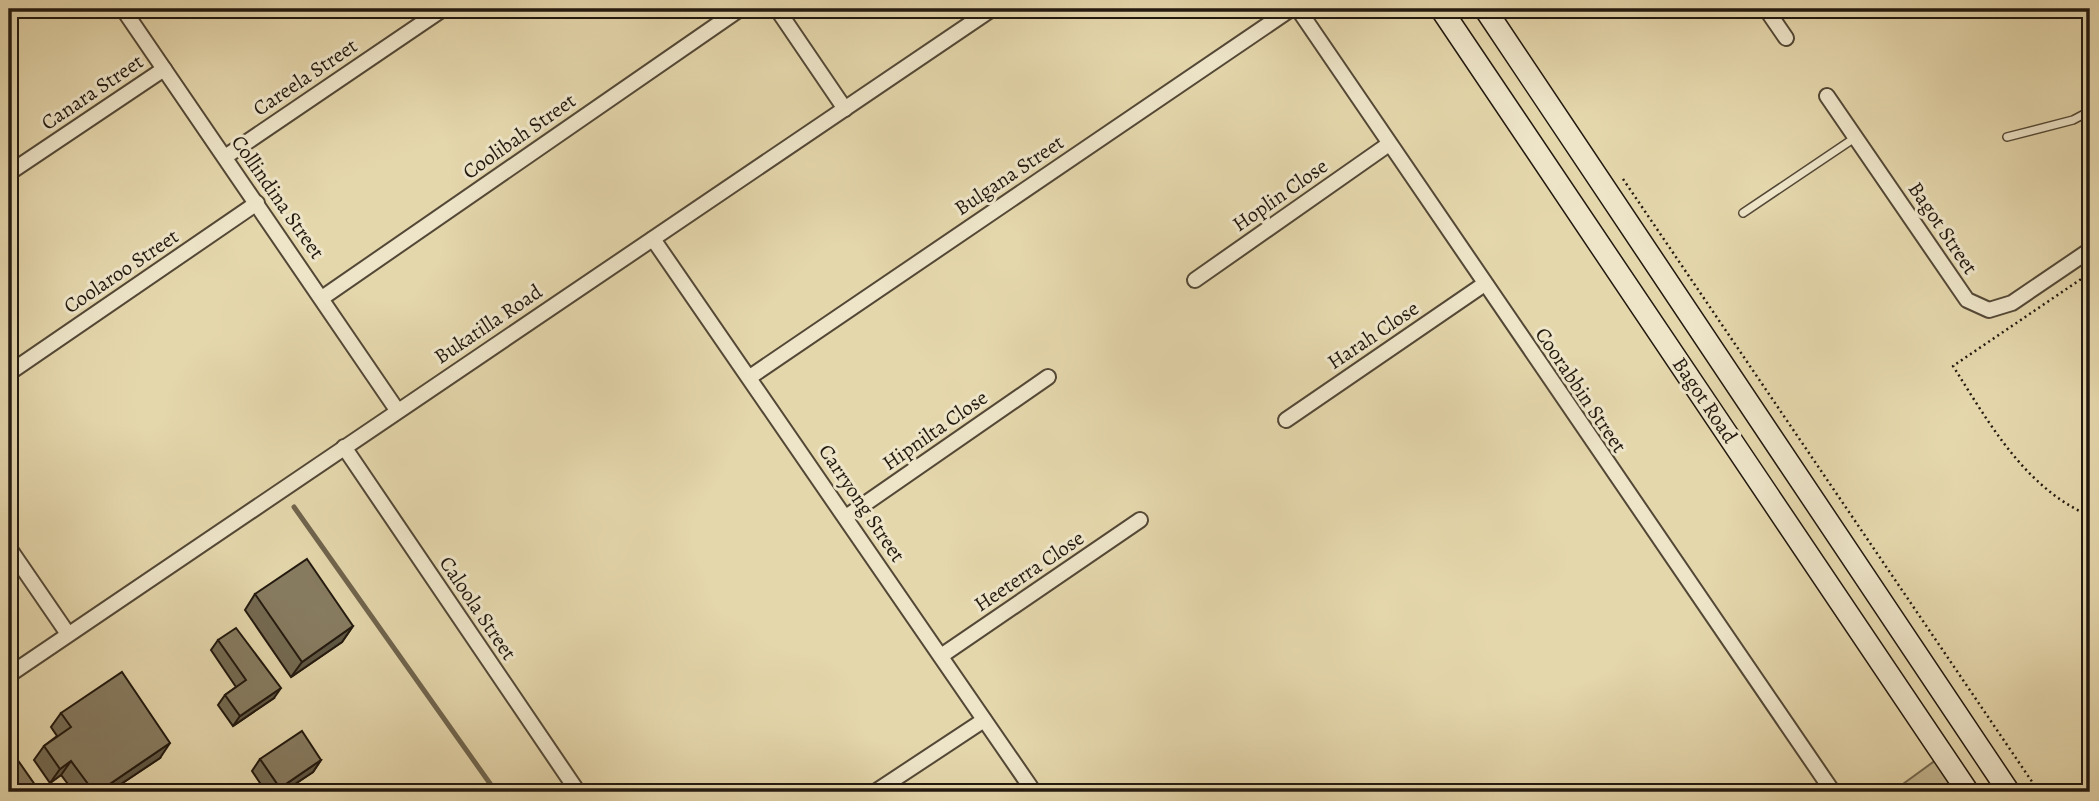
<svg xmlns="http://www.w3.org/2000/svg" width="2099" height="801" font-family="Alegreya,serif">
<rect width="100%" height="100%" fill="#e5d7ac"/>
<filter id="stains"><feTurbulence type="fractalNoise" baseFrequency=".00286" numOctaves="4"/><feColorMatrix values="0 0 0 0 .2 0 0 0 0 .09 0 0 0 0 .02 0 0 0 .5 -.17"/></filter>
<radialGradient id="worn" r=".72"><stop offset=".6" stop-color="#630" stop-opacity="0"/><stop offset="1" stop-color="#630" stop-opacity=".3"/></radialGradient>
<!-- green -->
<path fill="#c4b791" stroke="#736850" stroke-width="2" d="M1940,757l23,35h-71z"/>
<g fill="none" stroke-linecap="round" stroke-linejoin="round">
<!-- stream -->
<path stroke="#6f644d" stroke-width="5" d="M294,507l202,285"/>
<!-- lane casing -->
<g stroke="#534836" stroke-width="10">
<g id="lane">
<path d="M2007,137l66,-17 17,-9"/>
<path d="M1743,213l113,-76"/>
</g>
</g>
<!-- street casing -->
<g stroke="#534836" stroke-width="18">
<g id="street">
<path d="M123,9l274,401"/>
<path d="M777,9l68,100"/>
<path d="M1298,9l535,783"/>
<path d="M1766,9l20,29"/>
<path d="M1827,96l140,204 22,10 23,-7 78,-53"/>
<path d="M225,157l218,-148"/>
<path d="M9,173l155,-104"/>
<path d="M653,239l381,553"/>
<path d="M1195,280l194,-136"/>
<path d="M322,298l418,-289"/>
<path d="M9,373l248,-170"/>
<path d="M750,377l541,-368"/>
<path d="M1286,420l197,-135"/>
<path d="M344,447l234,345"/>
<path d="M846,517l202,-140"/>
<path d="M9,548l59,86"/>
<path d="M941,656l199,-136"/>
<path d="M9,675l983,-666"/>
<path d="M875,792l109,-72"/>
</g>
</g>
<!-- secondary casing -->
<g stroke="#22190f" stroke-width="24">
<g id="secondary">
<path d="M1441,9l527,783"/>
<path d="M1485,9l524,783"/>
</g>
</g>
<!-- path -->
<g stroke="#22190f" stroke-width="2.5" stroke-dasharray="2 3.5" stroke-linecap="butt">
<path d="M1623,179l416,613"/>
<path d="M2090,273l-137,93c36,57 72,122 137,150"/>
</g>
<!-- lane -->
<use href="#lane" stroke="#eee5c9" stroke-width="7"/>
<!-- street -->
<use href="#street" stroke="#eee5c9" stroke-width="14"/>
<!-- secondary -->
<use href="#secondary" stroke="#eee5c9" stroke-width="21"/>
</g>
<!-- wall -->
<g fill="#746b53" stroke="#22190f" stroke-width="2">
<path d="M255,594l98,32 -11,16 -51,35 -46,-67z"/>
<path d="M218,640l56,58 -41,28 -15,-21 7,-10 11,-8 -25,-37z"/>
<path d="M61,713l99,45 -51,34h-35l-13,-17 -11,8 -16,-23 10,-14 13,-10 -6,-9z"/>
<path d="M260,759l61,1 -8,12 -30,20h-17l-14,-21z"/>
</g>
<!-- shaded-wall -->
<g fill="#5e5744" stroke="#22190f" stroke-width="2">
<path d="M353,626l-11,16 -51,35 11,-15z"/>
<path d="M281,688l-7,10 -41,28 7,-10z"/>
<path d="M170,743l-10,15 -51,34h-11z"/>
<path d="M321,760l-8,12 -30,20h-6l3,-4z"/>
<path d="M71,761l-10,14 -11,8 10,-14z"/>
</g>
<!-- building -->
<g fill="#877c61" stroke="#22190f" stroke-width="2">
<path d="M307,559l46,67 -51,36 -47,-68z"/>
<path d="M236,628l45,60 -41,28 -15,-21 21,-15 -28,-40z"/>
<path d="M122,672l48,71 -72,49h-4l-23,-31 -11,8 -16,-23 27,-19 -10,-14z"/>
<path d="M302,731l19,29 -41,28 -20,-29z"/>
<path d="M10,749l30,43h-31v-42z"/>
</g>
<g text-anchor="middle" stroke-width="6" stroke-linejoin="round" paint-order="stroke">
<!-- street labels -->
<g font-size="21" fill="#22190f" stroke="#eee5c9">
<text transform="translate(305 77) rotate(-34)" y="7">Careela Street</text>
<text transform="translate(92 92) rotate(-34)" y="7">Canara Street</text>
<text transform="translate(519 136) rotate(-35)" y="7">Coolibah Street</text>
<text transform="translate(1009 175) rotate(-34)" y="7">Bulgana Street</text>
<text transform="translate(1280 195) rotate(-35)" y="7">Hoplin Close</text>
<text transform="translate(278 197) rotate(55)" y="7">Collindina Street</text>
<text transform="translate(1943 228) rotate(56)" y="7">Bagot Street</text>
<text transform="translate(121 271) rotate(-34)" y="7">Coolaroo Street</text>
<text transform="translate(488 324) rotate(-34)" y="7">Bukatilla Road</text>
<text transform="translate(1373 335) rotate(-34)" y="7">Harah Close</text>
<text transform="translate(1581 390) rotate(56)" y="7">Coorabbin Street</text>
<text transform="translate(1705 400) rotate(56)" y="7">Bagot Road</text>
<text transform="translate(935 430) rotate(-35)" y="7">Hipnilta Close</text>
<text transform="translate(862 503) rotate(56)" y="7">Carryong Street</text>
<text transform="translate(1029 571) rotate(-34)" y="7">Heeterra Close</text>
<text transform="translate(478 608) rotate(56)" y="7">Caloola Street</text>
</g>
</g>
<!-- margin -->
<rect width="2099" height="801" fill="none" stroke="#e5d7ac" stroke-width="35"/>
<rect x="10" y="10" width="2078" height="780" fill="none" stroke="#22190f" stroke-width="3.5"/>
<rect x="18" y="18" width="2064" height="766" fill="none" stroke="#22190f" stroke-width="2"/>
<rect width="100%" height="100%" filter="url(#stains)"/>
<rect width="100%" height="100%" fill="url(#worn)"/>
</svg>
